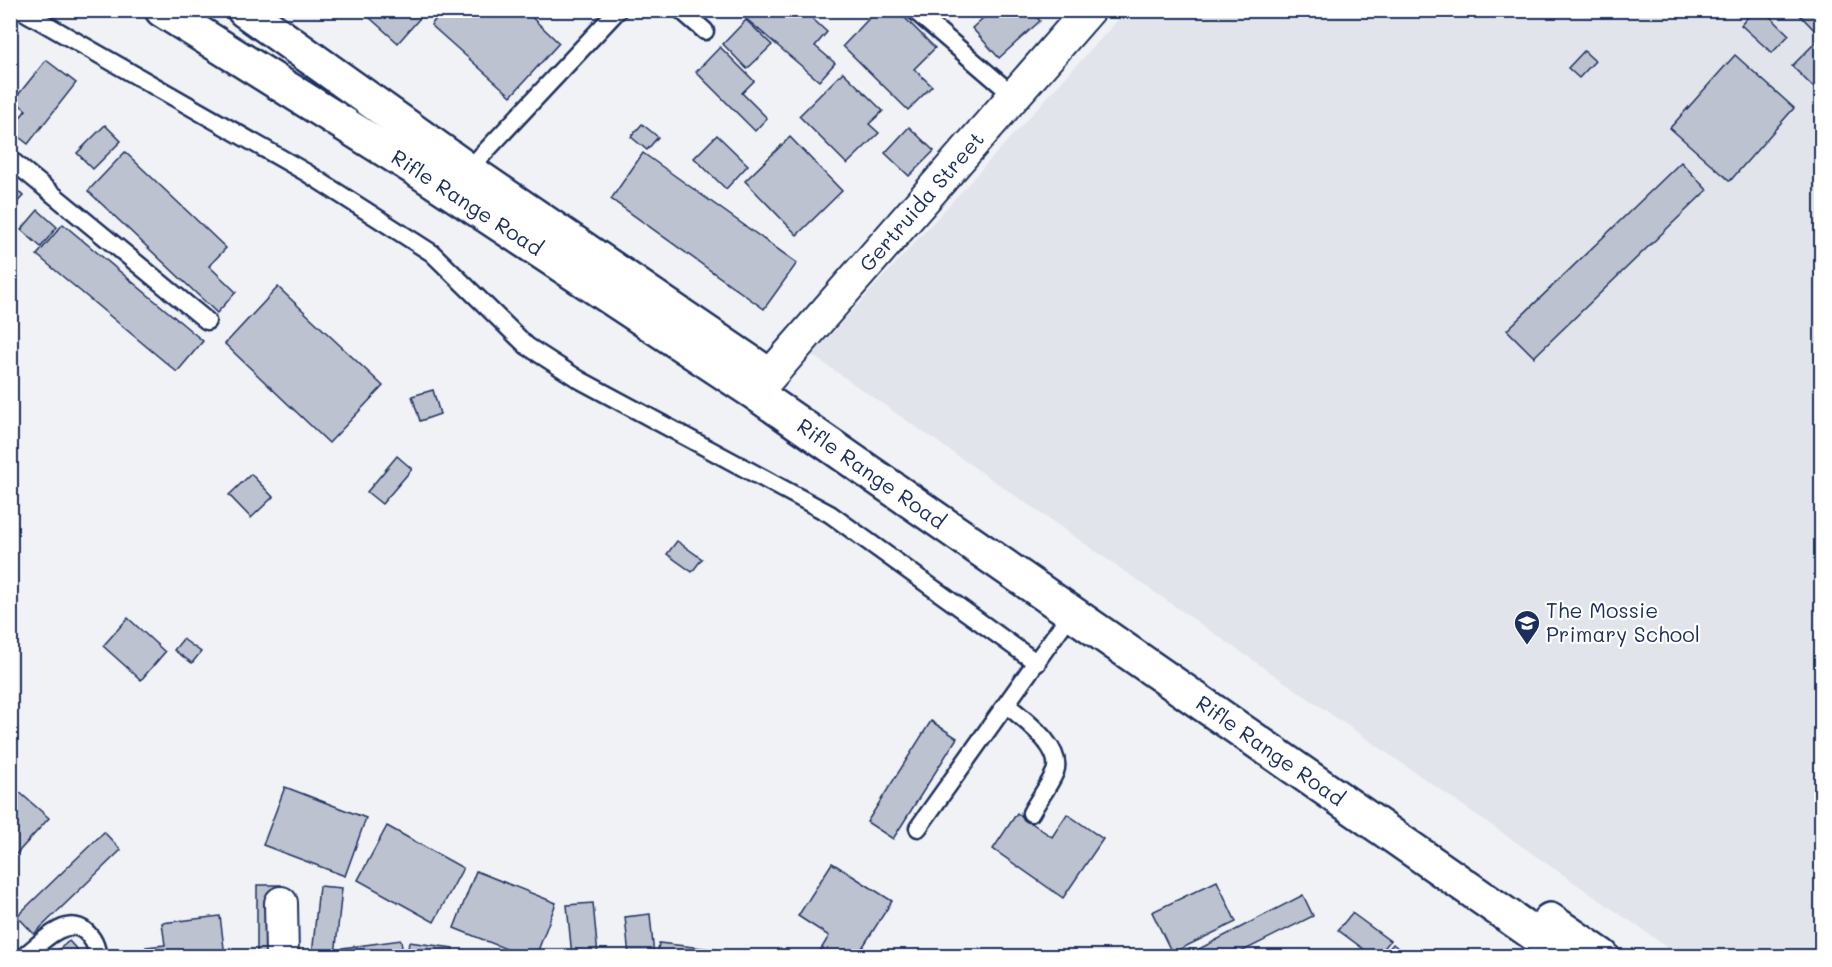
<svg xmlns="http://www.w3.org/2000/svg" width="1832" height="967" font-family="Mali,sans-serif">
<rect width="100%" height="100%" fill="#f1f2f5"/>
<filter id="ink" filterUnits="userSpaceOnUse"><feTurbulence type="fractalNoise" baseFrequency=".0167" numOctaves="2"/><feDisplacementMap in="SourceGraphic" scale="12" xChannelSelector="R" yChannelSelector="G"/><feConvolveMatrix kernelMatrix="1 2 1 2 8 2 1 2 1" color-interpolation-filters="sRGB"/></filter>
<g filter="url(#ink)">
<!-- built -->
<path fill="#e1e4ea" d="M1126,11h695v945h-145l-23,-19 -841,-582z"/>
<!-- building -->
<g fill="#bcc2d0" stroke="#1b2f5e" stroke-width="1.5">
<path d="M361,10h66l-29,33z"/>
<path d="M443,10h81l35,33 -48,53 -80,-71z"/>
<path d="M749,10h54l24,22 -12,14 20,17 -16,18 -75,-64z"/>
<path d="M877,10h20l38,38 -21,21 18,17 -24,24 -65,-64z"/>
<path d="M992,10h39l9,11 -41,37 -27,-30z"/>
<path d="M1754,10h9l26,25 -17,18 -31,-28z"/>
<path d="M1795,10h27v77l-5,4 -25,-25 29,-29z"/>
<path d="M746,20l26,25 -25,24 -24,-25z"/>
<path d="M720,47l34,34 -12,12 25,25 -12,13 -59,-59z"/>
<path d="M1584,51l11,10 -16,17 -11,-10z"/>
<path d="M1735,55l59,53 -64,73 -60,-53z"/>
<path d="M46,60l30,23 -48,61 -18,-14 16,-20 -12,-10z"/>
<path d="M843,72l40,39 -14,13 10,9 -32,31 -48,-48z"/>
<path d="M642,124l16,13 -11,13 -16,-13z"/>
<path d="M105,125l16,16 -28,28 -16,-16z"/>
<path d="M909,127l25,24 -25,25 -24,-23z"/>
<path d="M717,135l31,30 -22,24 -32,-31z"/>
<path d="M790,137l52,54 -45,44 -52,-54z"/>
<path d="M125,152l101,96 -17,18 27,26 -19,21 -129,-122z"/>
<path d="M643,153l154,110 -33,46 -153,-110z"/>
<path d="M1681,162l26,28 -173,167 -27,-27z"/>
<path d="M12,185l11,11 -13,14v-23z"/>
<path d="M38,210l19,17 -16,20 -20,-17z"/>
<path d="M63,224l140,117 -26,31 -140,-117z"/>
<path d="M278,287l105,99 -54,57 -104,-99z"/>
<path d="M433,390l7,24 -20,7 -8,-25z"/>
<path d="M397,456l15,13 -30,35 -15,-12z"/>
<path d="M251,474l22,23 -22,21 -22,-23z"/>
<path d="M677,541l25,18 -10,13 -25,-18z"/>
<path d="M128,618l37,34 -24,28 -38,-34z"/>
<path d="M183,639l18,13 -9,11 -18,-13z"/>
<path d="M931,721l26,17 -64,101 -26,-17z"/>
<path d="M10,784l39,34 -39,43z"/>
<path d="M285,787l81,31 -21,58 -82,-31z"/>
<path d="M1017,813l35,24 15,-23 36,25 -40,59 -70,-49z"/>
<path d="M387,826l76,42 -29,54 -76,-42z"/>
<path d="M104,832l17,18 -87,84 -17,-18z"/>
<path d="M832,863l60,38 -35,55h-28l-9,-5 9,-15 -31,-20z"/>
<path d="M476,871l80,32 -20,53h-12l-70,-28z"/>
<path d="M1217,881l19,41 -64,31 -20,-41z"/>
<path d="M257,885h24l-1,71h-23z"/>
<path d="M319,886l23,2 -7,68h-23z"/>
<path d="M1303,895l10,21 -80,40h-30l-4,-7z"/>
<path d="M593,903l5,53h-26l-5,-51z"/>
<path d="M1352,913l38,28 -12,15h-5l-35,-26z"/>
<path d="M650,914l4,42h-25l-4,-39z"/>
<path d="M220,916l5,40h-78l-1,-9 19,-2 -3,-22z"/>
<path d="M401,940l2,16h-58l-2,-8z"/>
<path d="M69,941l14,15h-32z"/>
<path d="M409,942l44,6 -1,8h-45z"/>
<path d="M659,943l69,8v5h-71z"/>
<path d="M1393,944l15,12h-25z"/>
</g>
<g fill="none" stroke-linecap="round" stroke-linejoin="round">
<!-- lane casing -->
<g stroke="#1b2f5e" stroke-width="21">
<g id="lane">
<path d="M21,10l286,163 125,80 95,93 53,34 250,134 207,149"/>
<path d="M681,10l24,21"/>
<path d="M914,10l100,86"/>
<path d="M10,159l197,162"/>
<path d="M468,170l150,-160"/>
<path d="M1007,705c16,14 57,43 48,67 -6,14 -17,28 -24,41"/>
<path d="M918,828l153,-215"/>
<path d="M24,956c15,-11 41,-41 61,-25 8,7 12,15 12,25"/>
</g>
</g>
<!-- street casing -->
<g stroke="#1b2f5e" stroke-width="36">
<g id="street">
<path d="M755,393l334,-383"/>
<path d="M281,903l1,53"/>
</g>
</g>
<!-- secondary casing -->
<g stroke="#1b2f5e" stroke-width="38">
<g id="secondary">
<path d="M162,10l257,161 336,222 811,563"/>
<path d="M244,10l224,160 289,197"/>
<path d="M1550,920l52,36"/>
</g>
</g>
<!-- lane -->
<use href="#lane" stroke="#fff" stroke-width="16"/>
<!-- street -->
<use href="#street" stroke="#fff" stroke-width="32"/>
<!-- secondary -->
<use href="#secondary" stroke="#fff" stroke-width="33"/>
</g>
</g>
<!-- icons -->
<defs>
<g id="school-pin" transform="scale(1.35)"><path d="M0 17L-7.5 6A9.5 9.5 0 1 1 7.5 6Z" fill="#1b2f5e" stroke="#fff"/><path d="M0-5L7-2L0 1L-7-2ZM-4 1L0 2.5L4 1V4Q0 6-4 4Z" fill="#fff"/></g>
</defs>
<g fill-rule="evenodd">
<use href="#school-pin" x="1527" y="623"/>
</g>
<g text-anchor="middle" stroke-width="4.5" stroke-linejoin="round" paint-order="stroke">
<!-- street labels -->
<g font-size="21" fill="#1b2f5e" stroke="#fff">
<text transform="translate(922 202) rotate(-49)" y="7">Gertruida Street</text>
<text transform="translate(467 203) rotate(33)" y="7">Rifle Range Road</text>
<text transform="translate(871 474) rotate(35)" y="7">Rifle Range Road</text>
<text transform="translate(1270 751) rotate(35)" y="7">Rifle Range Road</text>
</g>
<!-- poi labels -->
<g font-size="21" fill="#1b2f5e" stroke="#fff" text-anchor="start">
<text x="1546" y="618">The Mossie<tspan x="1546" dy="24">Primary School</tspan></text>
</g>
</g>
<!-- margin -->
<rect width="1832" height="967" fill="none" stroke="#fff" stroke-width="36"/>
<rect x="18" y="18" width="1796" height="931" fill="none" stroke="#1b2f5e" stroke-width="2" filter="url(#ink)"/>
</svg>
